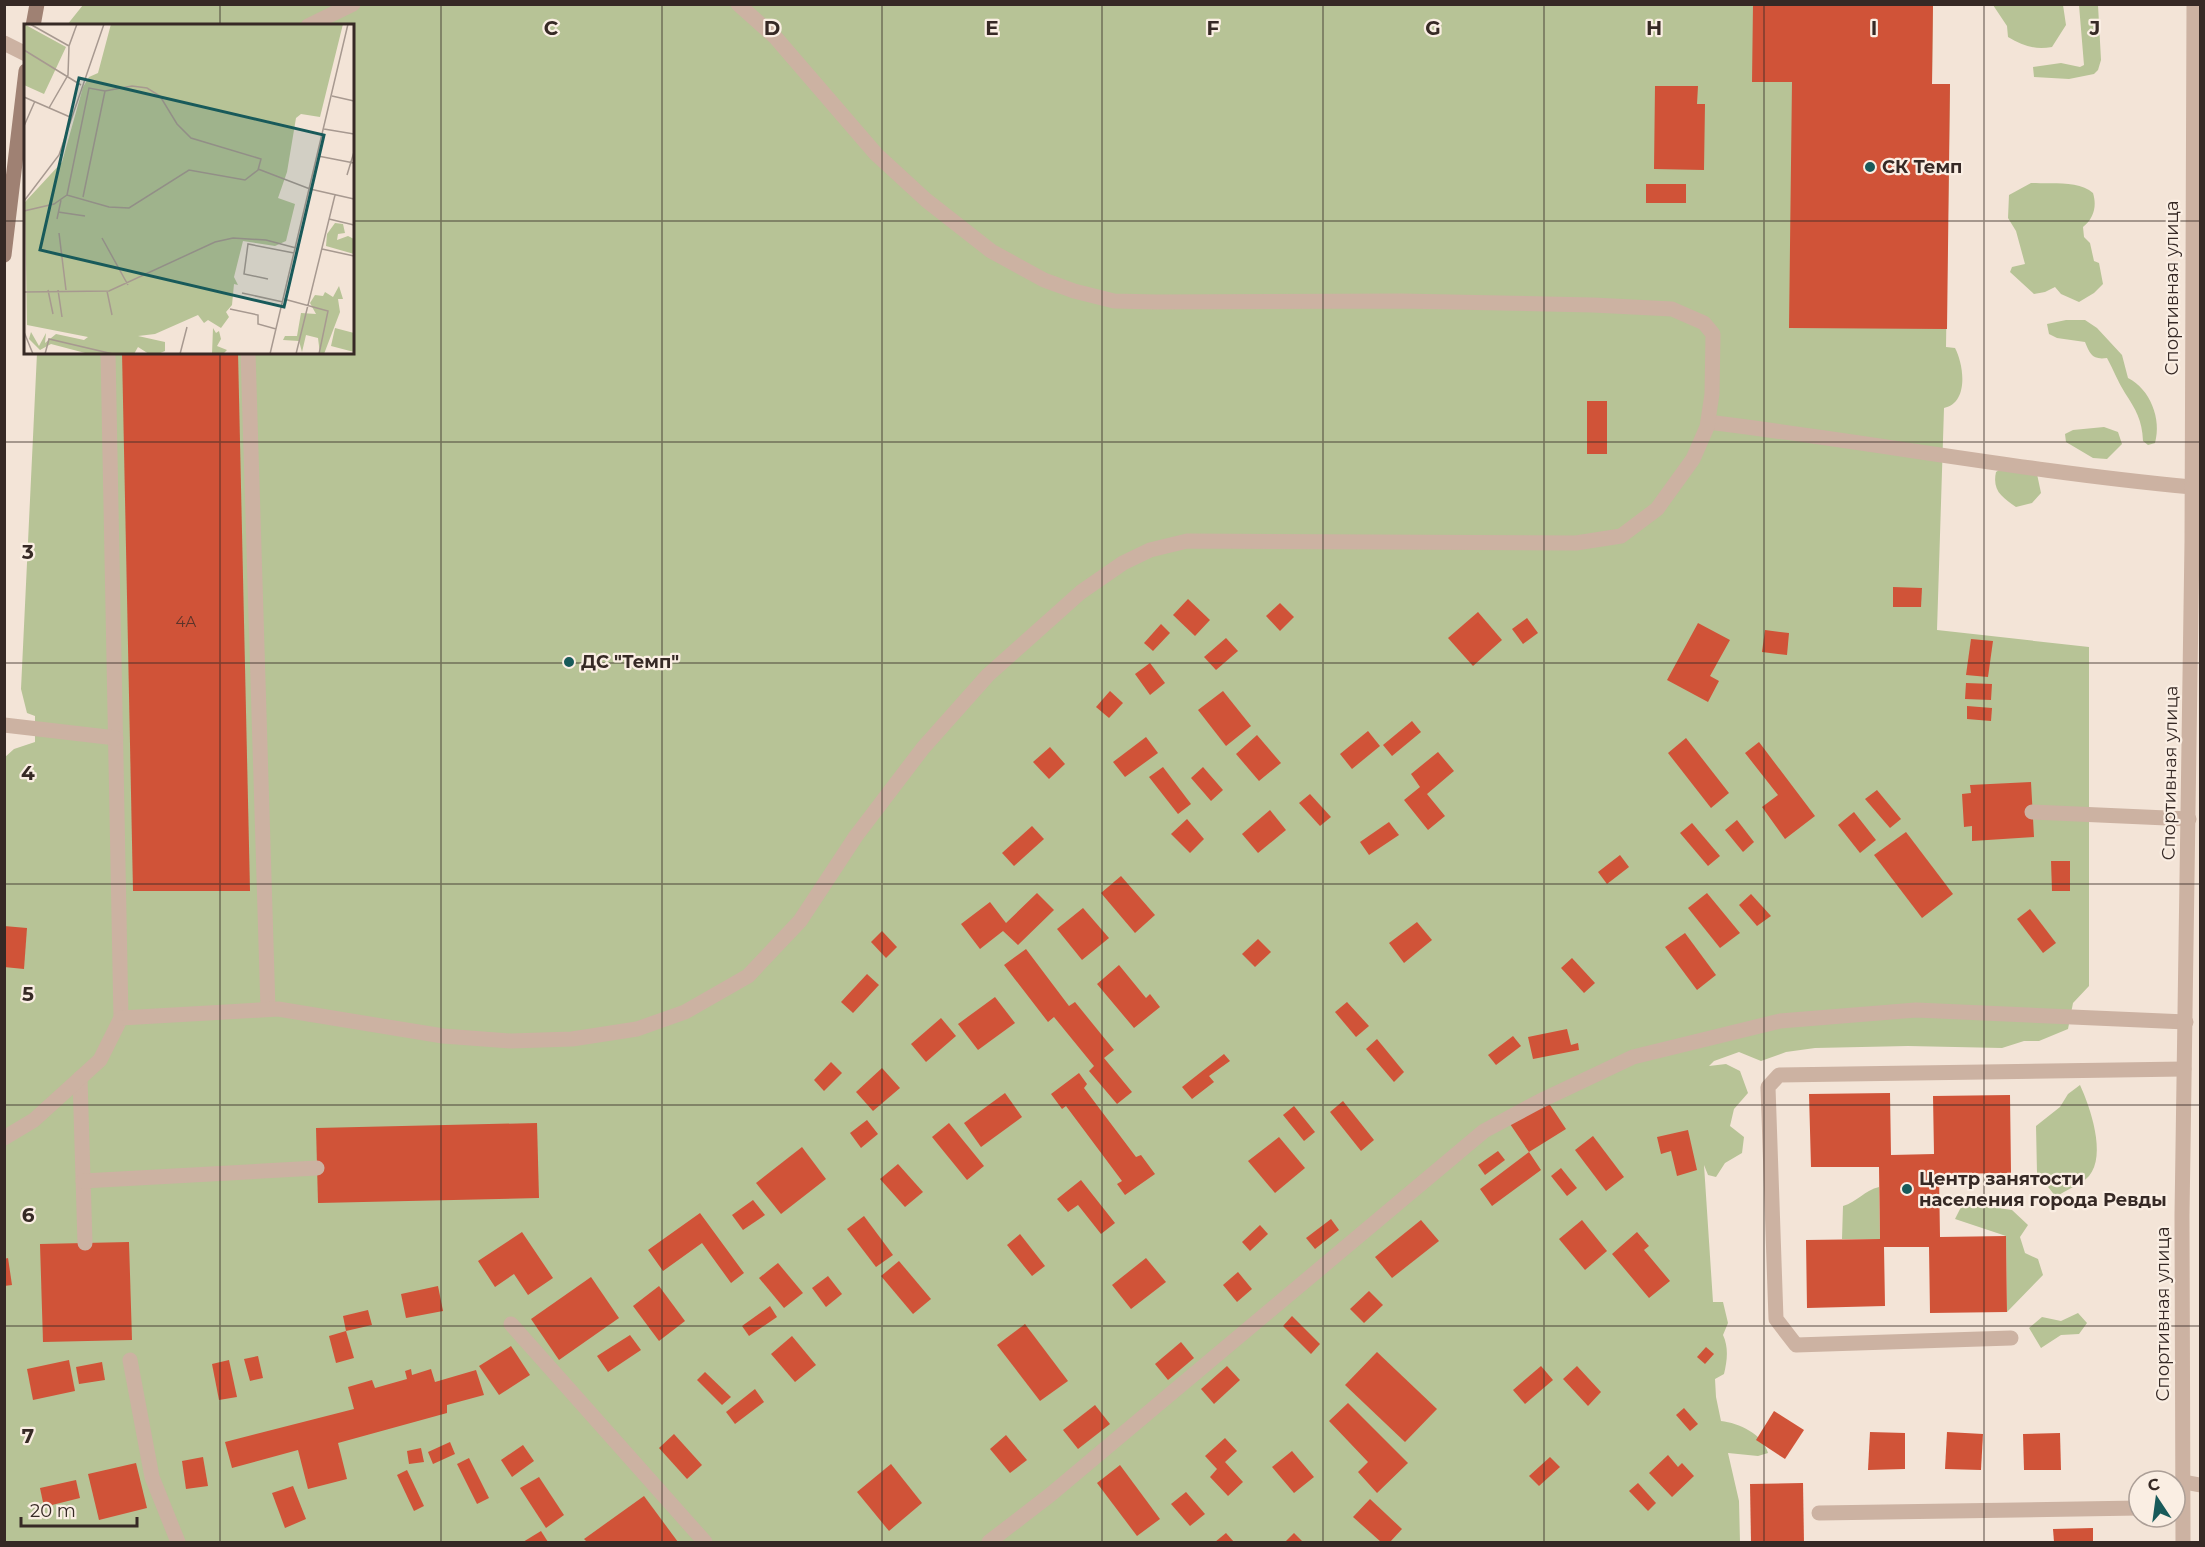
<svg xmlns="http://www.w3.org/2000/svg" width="2205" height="1547" font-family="Montserrat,sans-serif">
<rect width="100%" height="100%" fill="#f3e4d7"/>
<!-- green -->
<g fill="#b7c396">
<path d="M83,5h1850l-1,79h18l-4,263 9,1c9,17 14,55 -11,60l-7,222 152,17v339l-16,17 -5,26 -29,12h-15l-22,7 -94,-2 -93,2 -29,4 -25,9 -22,-9 -25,9 -5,5 17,-2 14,7 8,22 -14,16 -4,17 14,11 -2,16 -17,10 -9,14 -8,-2 -4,-10 9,137h10l5,21 -5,12c6,13 4,26 1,39l-9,5 1,18 5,24c18,2 42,13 47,32l-10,3 -30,-3 11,48 1,41h-1735l-1,-784 10,-9 21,-7v-26l-8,-3 -6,-24 16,-336 315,-1v-326l-285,-1z"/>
<path d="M1993,5h70l3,20 -14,22c-17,3 -29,-1 -44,-10l-1,-11z"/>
<path d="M2079,5h19l3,55 -3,10 -4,4 -25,5 -35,-2 -1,-10 28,-4 19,4 4,-2z"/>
<path d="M2031,183c19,1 48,-3 62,10 4,13 1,25 -10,34l1,10 6,6 4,18 5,2 4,21 -9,9 -15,9 -18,-8 -6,-7 -10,5 -11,2 -24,-22 2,-5 13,-3 -9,-33 -8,-13 1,-23z"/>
<path d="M2066,320h19l12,8 25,27 6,23c22,11 34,41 27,65l-7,2 -5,-4c-1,-21 -7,-31 -18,-48 -7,-11 -12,-24 -18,-35 -15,2 -17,-4 -22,-16l-28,-4 -8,-4 -2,-10z"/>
<path d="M2104,427l14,5 4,12 -15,15 -14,-1 -27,-16 -1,-8 8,-4z"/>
<path d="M2007,465l30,9 4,19 -9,10 -16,4c-14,-10 -24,-16 -20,-35z"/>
<path d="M2080,1085c10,22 27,70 9,91 -7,8 -24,14 -33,21l-19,-24 -1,-47 24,-19 8,-13z"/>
<path d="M1879,1187l1,52h-38l1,-33c14,-4 22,-16 36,-19z"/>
<path d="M1963,1203l49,7 16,15 -8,12 5,16 13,6 5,16 -36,37 -1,-76 -51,-17z"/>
<path d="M2078,1313l9,10 -8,11 -18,1 -20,13 -12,-20 13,-11 19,4z"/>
</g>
<!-- building -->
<g fill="#d05338">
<path d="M1753,4h180l-1,80h18l-3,245 -158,-1 3,-246h-40z"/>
<path d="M1655,86h43l-1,18h8l-1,66 -50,-1z"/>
<rect x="1646" y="184" width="40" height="19"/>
<path d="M122,352h116l12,539h-117z"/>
<rect x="1587" y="401" width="20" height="53"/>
<path d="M1893,587l29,1 -1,19h-28z"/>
<path d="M1188,599l22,21 -15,16 -22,-21z"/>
<path d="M1280,603l14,14 -14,14 -14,-15z"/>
<path d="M1478,612l24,28 -29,26 -25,-28z"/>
<path d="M1527,618l11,15 -15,11 -11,-15z"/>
<path d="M1698,623l32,17 -20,36 9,5 -11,21 -41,-22z"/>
<path d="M1161,624l9,9 -17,18 -9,-8z"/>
<path d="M1765,630l24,3 -2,22 -25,-3z"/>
<path d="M1226,638l12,13 -22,19 -12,-13z"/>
<path d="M1971,639l22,2 -5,36 -22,-2z"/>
<path d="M1150,663l15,20 -15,12 -15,-21z"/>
<path d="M1966,683l26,1 -1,16 -26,-1z"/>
<path d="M1110,691l13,12 -14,15 -13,-11z"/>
<path d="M1223,691l28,35 -25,20 -28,-36z"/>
<path d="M1967,706l25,2 -1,13 -24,-2z"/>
<path d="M1412,721l9,11 -29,24 -9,-11z"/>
<path d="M1368,731l12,15 -28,23 -12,-15z"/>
<path d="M1257,735l24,28 -22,18 -23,-27z"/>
<path d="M1146,737l12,16 -33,24 -12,-15z"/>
<path d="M1686,738l43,55 -18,15 -43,-55z"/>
<path d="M1759,742l56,74 -30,23 -23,-32 16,-12 -33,-42z"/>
<path d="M1050,747l15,17 -16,15 -16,-17z"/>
<path d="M1438,752l16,19 -27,23 18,22 -17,14 -24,-30 16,-13 -9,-13z"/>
<path d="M1163,767l28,37 -13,10 -29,-37z"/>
<path d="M1203,767l20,23 -12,11 -20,-23z"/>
<path d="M2031,782l3,55 -62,4v-15l-8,1 -2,-33 9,-1 -1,-8z"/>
<path d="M1877,790l24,29 -11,9 -25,-29z"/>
<path d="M1310,794l21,23 -11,9 -21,-23z"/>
<path d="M1270,810l16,20 -28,23 -16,-19z"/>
<path d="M1854,812l22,28 -16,13 -22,-28z"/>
<path d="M1187,819l17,20 -14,14 -19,-19z"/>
<path d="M1737,820l17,22 -11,10 -18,-22z"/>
<path d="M1389,822l10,13 -30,20 -9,-13z"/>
<path d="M1692,823l28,33 -12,10 -28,-33z"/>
<path d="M1032,826l12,13 -30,27 -12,-13z"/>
<path d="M1906,832l47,62 -31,24 -48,-63z"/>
<path d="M1620,855l9,12 -22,17 -9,-12z"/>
<path d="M2051,861h19v30h-18z"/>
<path d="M1121,876l34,39 -20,18 -34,-40z"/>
<path d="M1037,893l17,17 -36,35 -15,-14 -23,18 -19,-25 29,-22 16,21z"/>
<path d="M1707,893l33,40 -20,15 -32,-40z"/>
<path d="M1751,894l20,22 -14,10 -18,-21z"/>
<path d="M1083,908l26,30 -27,22 -25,-31z"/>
<path d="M2030,909l26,34 -13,10 -26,-34z"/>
<path d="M1417,922l15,18 -28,23 -15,-20z"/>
<path d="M4,926l23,2 -3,41 -20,-2z"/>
<path d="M882,931l15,16 -11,11 -15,-16z"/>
<path d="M1685,933l31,42 -19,15 -32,-43z"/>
<path d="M1258,939l13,13 -16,15 -13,-13z"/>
<path d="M1026,949l43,57 6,-4 39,48 -10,8 28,34 -15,12 -28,-33 5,-5 -40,-49 -6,5 -44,-57z"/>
<path d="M1572,958l23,25 -11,10 -23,-25z"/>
<path d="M1119,965l27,33 4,-4 10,13 -26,21 -37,-44z"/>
<path d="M867,974l12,11 -26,28 -12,-11z"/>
<path d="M995,997l20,26 -37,27 -20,-26z"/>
<path d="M1347,1002l22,24 -13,11 -21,-25z"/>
<path d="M941,1018l15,18 -30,26 -15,-18z"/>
<path d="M1567,1029l4,16 7,-2 1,7 -46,9 -5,-22z"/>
<path d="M1513,1036l8,10 -25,19 -8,-10z"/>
<path d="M1377,1039l27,33 -10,10 -28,-33z"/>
<path d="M1224,1054l6,7 -21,15 5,6 -22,17 -10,-12z"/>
<path d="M831,1062l11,11 -18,18 -10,-11z"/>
<path d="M882,1068l18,20 -27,23 -17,-19z"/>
<path d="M1079,1073l8,11 -3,4 52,69 5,-2 14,19 -30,21 -8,-11 5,-3 -56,-75 -4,3 -11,-15z"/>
<path d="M1005,1093l17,24 -41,30 -17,-24z"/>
<path d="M1890,1093l1,62 43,-1 -1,-58 77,-1 1,78 -72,1 1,63 66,-1 1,76 -77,1 -1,-66h-45l1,59 -78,2 -1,-68 74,-1 -1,-72h-68l-2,-73z"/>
<path d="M1546,1099l20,30 -37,23 12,18 -49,36 -12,-17 49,-37 -19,-28z"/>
<path d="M1343,1101l31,39 -13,11 -31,-39z"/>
<path d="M1294,1106l21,26 -11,9 -21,-26z"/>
<path d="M867,1120l11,14 -17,14 -11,-15z"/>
<path d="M537,1123l2,75 -221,5 -2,-75z"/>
<path d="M949,1123l35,43 -17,14 -35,-43z"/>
<path d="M1688,1130l9,40 -20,6 -6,-25 -10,3 -4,-17z"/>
<path d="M1593,1136l31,41 -18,14 -31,-41z"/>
<path d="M1279,1137l26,31 -30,25 -27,-32z"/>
<path d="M802,1147l24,32 -45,35 -25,-31z"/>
<path d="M1498,1151l7,9 -20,15 -7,-10z"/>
<path d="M898,1164l25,28 -18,15 -25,-28z"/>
<path d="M1561,1168l16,20 -10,8 -16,-20z"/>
<path d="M1081,1180l34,43 -14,11 -23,-29 -10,7 -11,-13z"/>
<path d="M753,1200l12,15 -22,15 -11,-15z"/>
<path d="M700,1213l44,60 -13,10 -29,-40 -39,28 -15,-21z"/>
<path d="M864,1216l29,39 -17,12 -29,-38z"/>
<path d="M1331,1219l8,11 -24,19 -9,-11z"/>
<path d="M1421,1220l18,21 -47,37 -17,-21z"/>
<path d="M1582,1220l25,31 -22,19 -26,-31z"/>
<path d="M1260,1225l8,9 -18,17 -8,-9z"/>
<path d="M522,1232l31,46 -25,17 -14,-21 -19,13 -17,-26z"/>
<path d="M1637,1232l12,14 -5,4 26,31 -21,17 -37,-44z"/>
<path d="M1020,1234l25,32 -13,10 -25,-31z"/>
<path d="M129,1242l3,98 -89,2 -3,-98z"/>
<path d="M8,1258l4,27 -8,1v-27z"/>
<path d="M1146,1258l20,24 -35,27 -19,-24z"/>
<path d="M899,1261l32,38 -18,15 -32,-38z"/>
<path d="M778,1263l25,30 -19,15 -25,-30z"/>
<path d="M1238,1272l14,17 -15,13 -14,-17z"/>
<path d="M828,1276l14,18 -16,13 -14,-19z"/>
<path d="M591,1277l28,41 -60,42 -28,-41z"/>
<path d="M438,1286l5,25 -37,7 -5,-24z"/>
<path d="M659,1286l26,35 -26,20 -26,-35z"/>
<path d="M1369,1291l14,14 -19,18 -14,-14z"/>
<path d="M770,1306l7,11 -28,19 -7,-10z"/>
<path d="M368,1310l4,15 -26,6 -3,-15z"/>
<path d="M1292,1316l28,28 -9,10 -28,-28z"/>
<path d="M1025,1324l43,57 -28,20 -43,-56z"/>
<path d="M346,1331l8,27 -18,5 -7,-27z"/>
<path d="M630,1335l11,15 -33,22 -11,-16z"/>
<path d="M792,1336l24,29 -21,17 -24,-28z"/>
<path d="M1181,1342l13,16 -26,22 -13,-16z"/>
<path d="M511,1346l19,29 -31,20 -20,-29z"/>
<path d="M1706,1347l8,7 -9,10 -8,-7z"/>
<path d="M1377,1352l60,57 -32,33 -60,-57z"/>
<path d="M258,1356l5,22 -13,3 -6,-22z"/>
<path d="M69,1360l6,31 -42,9 -6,-31z"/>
<path d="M229,1360l8,37 -18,3 -7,-36z"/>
<path d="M102,1362l3,18 -26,4 -3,-17z"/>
<path d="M1227,1366l13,14 -26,24 -13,-15z"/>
<path d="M1541,1366l12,14 -28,24 -12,-14z"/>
<path d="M1577,1366l24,26 -13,14 -25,-27z"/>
<path d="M411,1369l1,6 19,-6 4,13 41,-12 8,25 -37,10v8l-109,30 9,36 -39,10 -10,-39 -66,18 -7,-26 129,-33 -6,-22 24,-7 3,8 32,-9 -2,-8z"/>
<path d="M705,1372l26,25 -9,8 -25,-25z"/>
<path d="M755,1389l9,13 -29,22 -9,-12z"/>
<path d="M1348,1403l60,60 -31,30 -19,-21 10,-10 -39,-41z"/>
<path d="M1095,1405l15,19 -32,25 -15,-19z"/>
<path d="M1684,1408l14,16 -8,7 -14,-16z"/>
<path d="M1774,1411l30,19 -19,29 -29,-19z"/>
<path d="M1870,1432l35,1v36l-37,1z"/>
<path d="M1947,1432l36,2 -2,36 -36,-1z"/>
<path d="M2060,1433l1,37h-37l-1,-36z"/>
<path d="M674,1434l28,31 -15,14 -28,-31z"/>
<path d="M1006,1435l21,25 -17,13 -20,-24z"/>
<path d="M1225,1438l12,13 -12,11 18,20 -15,14 -18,-19 7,-8 -12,-13z"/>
<path d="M450,1442l5,12 -22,10 -5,-12z"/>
<path d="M523,1445l11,16 -22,16 -11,-17z"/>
<path d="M421,1448l3,14 -15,2 -2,-13z"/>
<path d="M1292,1451l22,26 -20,16 -22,-26z"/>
<path d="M1668,1455l10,12 4,-4 12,13 -22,21 -23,-24z"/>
<path d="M203,1457l5,29 -22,3 -4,-28z"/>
<path d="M1550,1457l10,10 -21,19 -10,-10z"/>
<path d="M469,1458l20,40 -12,6 -20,-40z"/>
<path d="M136,1463l11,45 -48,12 -11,-46z"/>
<path d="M891,1464l31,39 -33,28 -32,-39z"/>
<path d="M1120,1465l40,54 -23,17 -40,-53z"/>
<path d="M407,1470l17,36 -10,5 -17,-36z"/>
<path d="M539,1477l25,38 -18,13 -26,-40z"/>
<path d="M76,1480l4,18 -36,9 -4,-19z"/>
<path d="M1638,1483l18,20 -8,8 -19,-20z"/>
<path d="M1803,1483l1,59h-53l-1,-58z"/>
<path d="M293,1486l13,33 -21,9 -13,-35z"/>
<path d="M1186,1492l19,22 -15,12 -19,-22z"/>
<path d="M644,1496l34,46h-91l-3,-3z"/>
<path d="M1370,1499l32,30 -12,13h-9l-28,-25z"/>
<path d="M2093,1528v14h-39l-1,-13z"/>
<path d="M541,1531l7,11h-25z"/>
<path d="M1226,1533l8,9h-19z"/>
<path d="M1294,1533l9,9h-18z"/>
</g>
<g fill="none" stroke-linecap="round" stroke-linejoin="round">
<!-- lane -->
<g stroke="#ccb2a2" stroke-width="15">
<path d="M308,26l45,-22"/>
<path d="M4,43l22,11"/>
<path d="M108,352l13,666"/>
<path d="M248,352l20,657"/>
<path d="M1708,422c162,20 322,50 484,65"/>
<path d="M4,725l112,13"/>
<path d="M2032,812l157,7"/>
<path d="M80,1078l5,165"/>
<path d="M4,1138l30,-18 66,-60 21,-42 157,-9 165,27 68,5 61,-2 65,-10 48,-17 63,-36 52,-55 56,-85 67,-88 65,-73 93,-83 42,-29 27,-13 37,-9 389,2 45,-7 36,-27 36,-50 14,-32 5,-33 1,-60 -9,-11 -32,-14 -79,-4 -192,-4 -245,1 -42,-1 -40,-10 -30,-11 -53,-29 -65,-51 -50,-46 -100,-116 -38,-34"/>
<path d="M83,1181l234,-13"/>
<path d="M2011,1338l-215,7 -20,-26 -8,-232 11,-12 405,-6"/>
<path d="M130,1360l22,117 26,65"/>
<path d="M2184,1482l16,3"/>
<path d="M1819,1513l320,-5"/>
</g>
<!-- street -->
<g stroke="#ccb2a2" stroke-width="15">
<path d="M511,1324l194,218"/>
<path d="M989,1542l61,-47 434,-364 56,-30 93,-44 147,-36 136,-11 270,12"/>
<path d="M2183,1542l-1,-327 10,-673 2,-538"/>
</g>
<!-- secondary -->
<g stroke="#9f8173" stroke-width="15">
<path d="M33,26l4,-22"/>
<path d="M4,255l22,-184"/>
</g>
</g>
<!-- grid -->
<path fill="none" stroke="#362925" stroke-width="1.5" stroke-opacity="0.55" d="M220,4v22M441,4v1538M662,4v1538M882,4v1538M1102,4v1538M1323,4v1538M1544,4v1538M1764,4v1538M1984,4v1538M4,221h22M352,221h1848M220,352v1190M4,442h2196M4,663h2196M4,884h2196M4,1105h2196M4,1326h2196"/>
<!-- markers -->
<g fill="#185a5a" stroke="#faeee3" stroke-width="2">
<circle cx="1870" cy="167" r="6"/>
<circle cx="569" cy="662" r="6"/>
<circle cx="1907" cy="1189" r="6"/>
</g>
<g text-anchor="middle" stroke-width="4.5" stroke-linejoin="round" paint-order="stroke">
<!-- number labels -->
<g font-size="15" fill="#5c342a">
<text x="186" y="627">4А</text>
</g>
<!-- poi labels -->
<g font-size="18" font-weight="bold" fill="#362925" stroke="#faeee3" text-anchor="start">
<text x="1882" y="173">СК Темп</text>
<text x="581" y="668">ДС "Темп"</text>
<text x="1919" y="1185">Центр занятости<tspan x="1919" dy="21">населения города Ревды</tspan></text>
</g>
<!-- street labels -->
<g font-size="18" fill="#362925" stroke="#faeee3">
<text transform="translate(2172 288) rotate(-90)" y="6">Спортивная улица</text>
<text transform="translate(2170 773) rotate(-89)" y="6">Спортивная улица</text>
<text transform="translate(2163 1314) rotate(-90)" y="6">Спортивная улица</text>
</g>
</g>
<!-- overview -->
<g transform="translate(24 24)">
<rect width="330" height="330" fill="#f3e4d7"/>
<path d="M0,0l42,23 -22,47 -20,-9zM87,0h232l-23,93 -19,-3 -5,4 -9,54 -9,26 17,6 -9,37 -11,5 -32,-5 -9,36 4,8 -4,-1 -2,21 -6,7 3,5 -8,11 -13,-8 -4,3 -6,-8 -43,19 -17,2 27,6v9l-7,3h-9l-11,-7 -4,7h-45l-38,-10 -11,6 -11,-11 2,-7 8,14 7,-13 -1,10 11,-9 28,6 4,-3 -61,-12 -2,-123 37,-40 21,-75 6,-10 9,-4zM311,199l8,1 2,9 -7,1 -1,6 11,-4 6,3v15l-28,-8 1,-12zM315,262l4,13h-5l2,13 -16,42h-4l-2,-16 -12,-3 -4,17 -3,-11 -16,-1 2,-4h12l4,-23 15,1 -6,-11 5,-8 8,1 2,-4 8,5zM189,304l3,5 3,-2 2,8 -4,7 10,4 -3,3 -12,1zM311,304l19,5v19l-23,-6z" fill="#b7c396"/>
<path fill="none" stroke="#a79990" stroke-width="1.5" d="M6,0l39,22M0,26l57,35M308,72l22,5M0,73l46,20M25,84l19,-33 1,-29 8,-22M0,102l11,-25M300,105l30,5M294,132l36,7M234,145l52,20 44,10M323,151l7,-23M59,173l22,-106M0,177l35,-46 45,-131M0,187l30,-7 13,-9 42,12 20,1 60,-38 56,10 13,-10 3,-11 -70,-21 -14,-14 -17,-28 -13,-8 -15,-2 -27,5 -16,-3 -22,107M34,188l27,4M33,195l4,-19M305,195l25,6M35,209l7,57M78,214l26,47M298,225l32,7M244,255l-24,-5 4,-30 46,9M24,266l5,24M34,266l4,27M83,267l5,24M0,268l85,-1 106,-49 18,-4 33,2 30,8M218,269l41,9M260,275l44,12 -9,43M206,285l28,6v9l18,5M0,308l9,22M21,330l4,-15 64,15M156,330l7,-27M246,330l78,-330M272,330l39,-159"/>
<path fill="#185a5a" fill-opacity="0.15" stroke="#185a5a" stroke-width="3" d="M55,54l245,57 -40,172 -244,-57z"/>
<rect width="330" height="330" fill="none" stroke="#362925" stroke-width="3"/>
</g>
<g font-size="20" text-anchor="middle" font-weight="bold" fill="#362925" stroke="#faeee3" stroke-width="4.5" stroke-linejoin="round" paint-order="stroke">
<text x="551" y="35">C</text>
<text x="772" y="35">D</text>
<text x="992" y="35">E</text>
<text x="1213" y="35">F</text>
<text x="1433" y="35">G</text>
<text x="1654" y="35">H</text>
<text x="1874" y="35">I</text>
<text x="2095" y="35">J</text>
<text x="28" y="559">3</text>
<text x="28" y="780">4</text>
<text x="28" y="1001">5</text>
<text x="28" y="1222">6</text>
<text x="28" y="1443">7</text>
</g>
<!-- border -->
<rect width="2205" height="1547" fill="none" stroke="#362925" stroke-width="12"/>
<!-- north arrow -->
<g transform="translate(2157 1499) rotate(347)"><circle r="28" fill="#faeee3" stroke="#ac9f97" stroke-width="1.5"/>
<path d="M0-4.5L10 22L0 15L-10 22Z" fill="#185a5a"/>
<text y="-9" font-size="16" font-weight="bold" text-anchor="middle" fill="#362925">С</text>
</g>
<!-- scale -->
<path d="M21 1517v9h116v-9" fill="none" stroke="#362925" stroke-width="3"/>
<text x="30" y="1517" font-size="18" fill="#362925" stroke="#faeee3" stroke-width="4.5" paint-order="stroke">20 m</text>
</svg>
